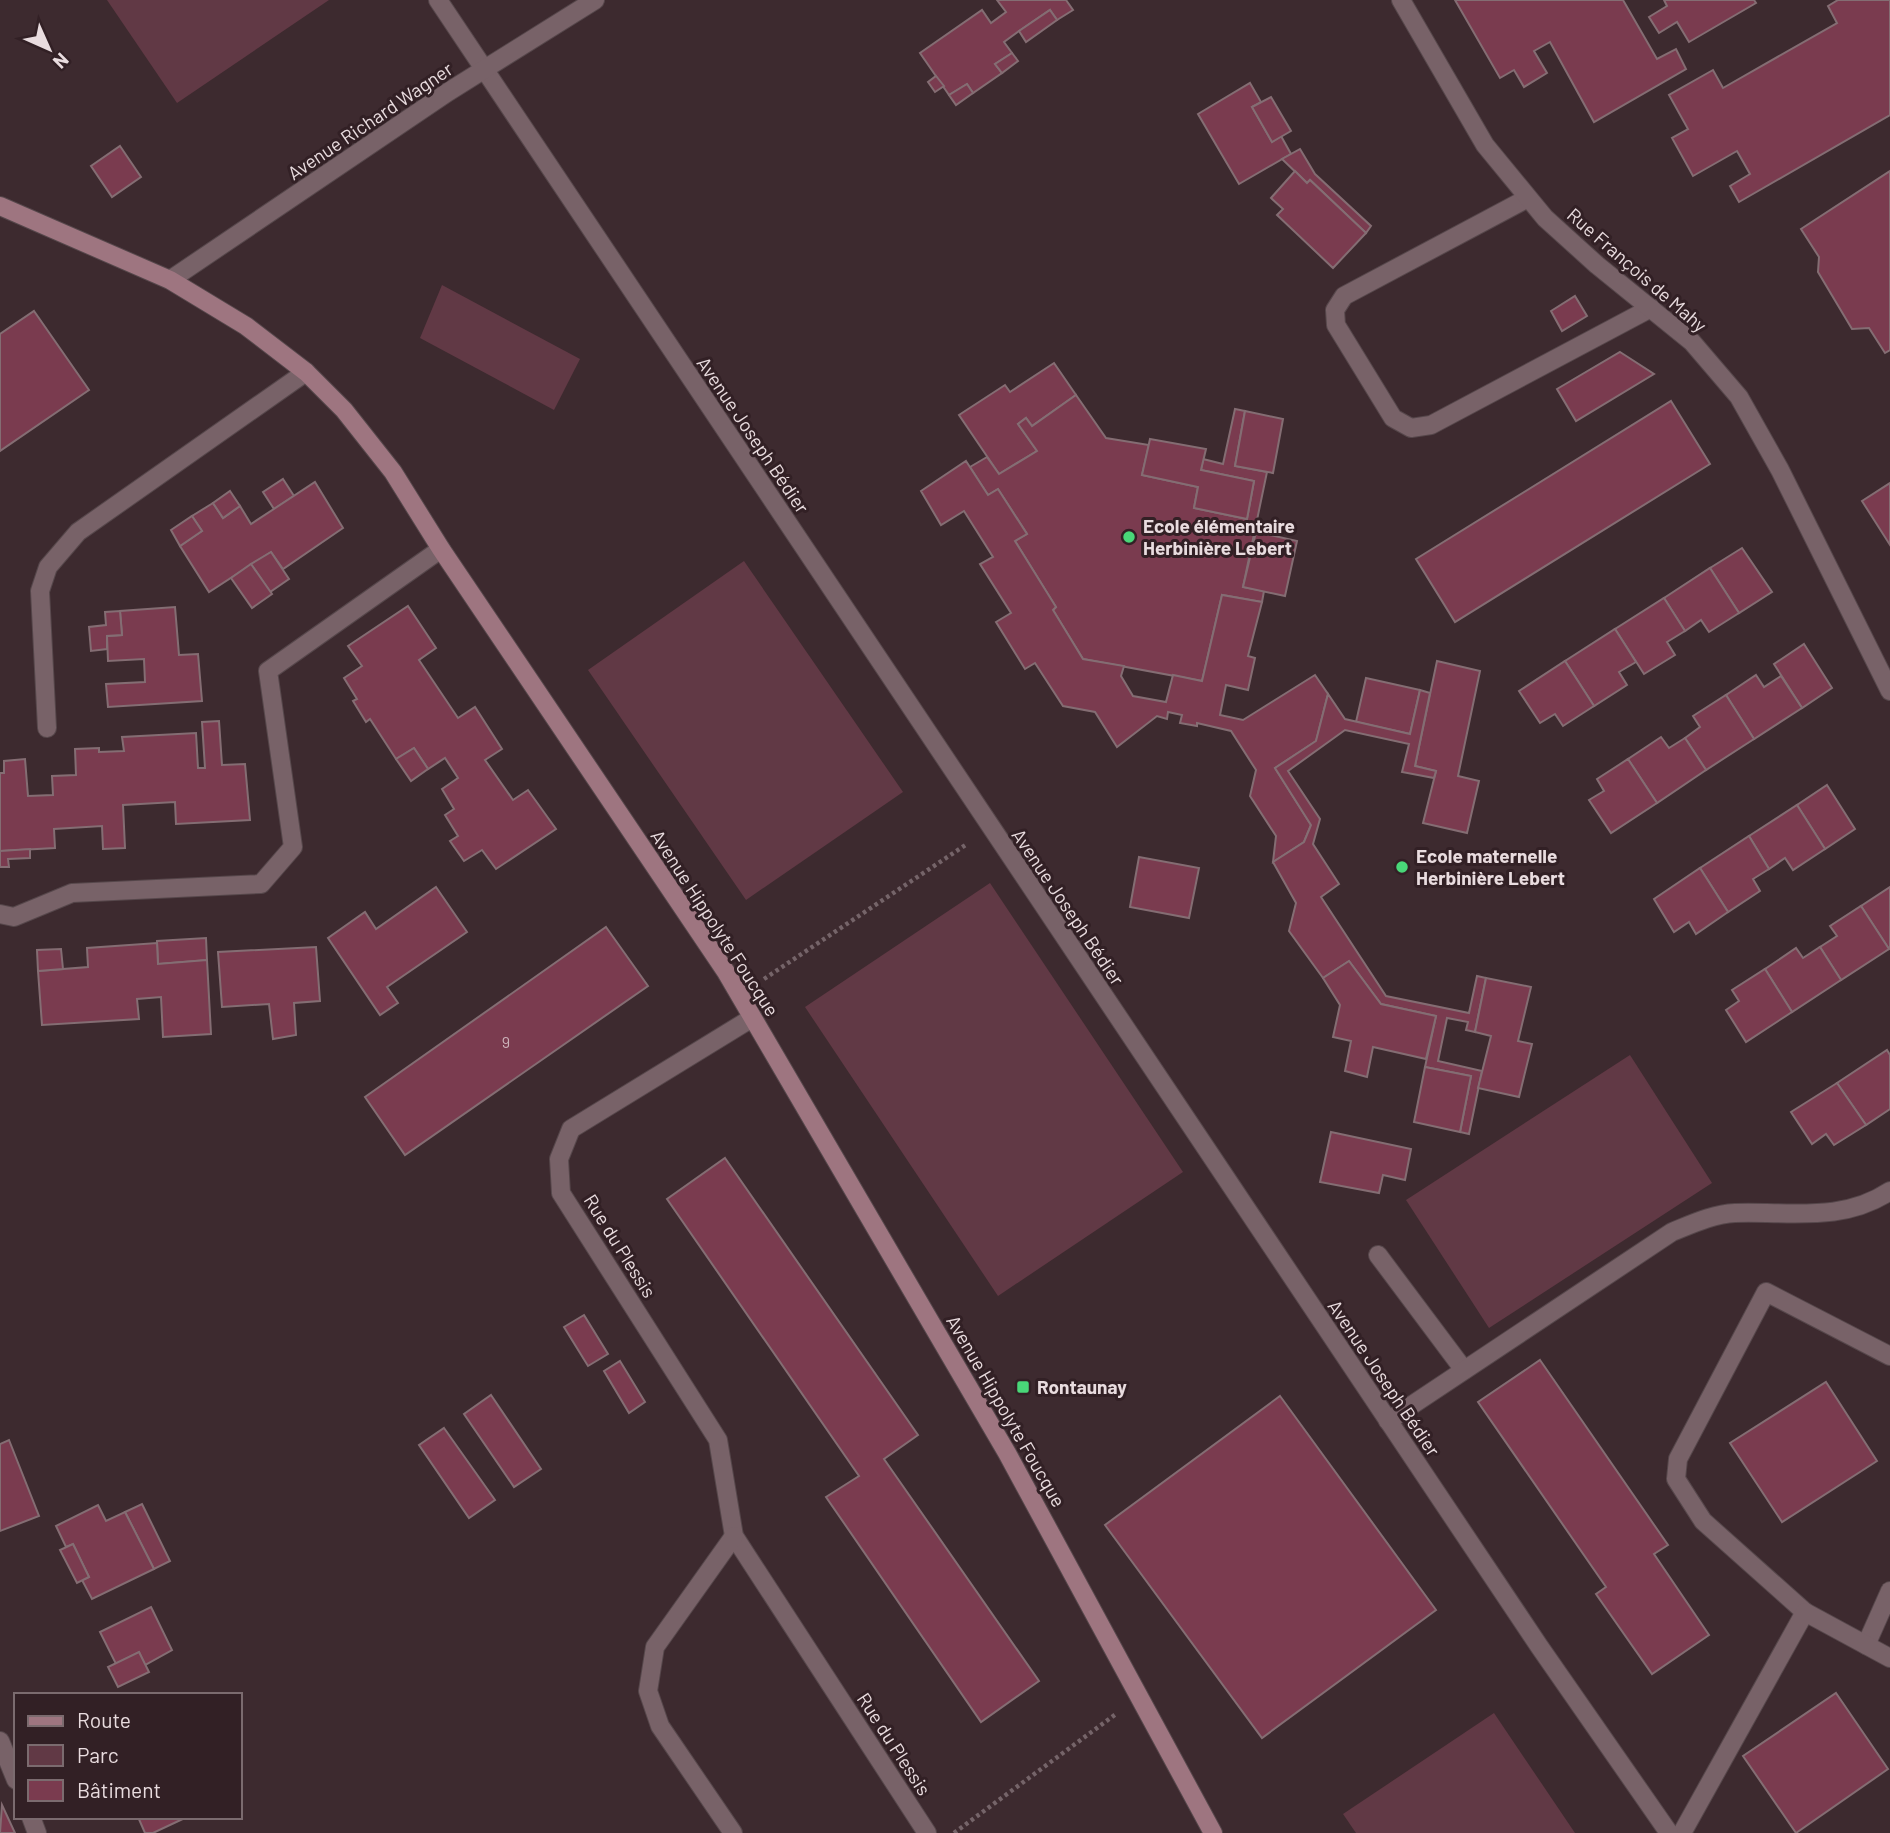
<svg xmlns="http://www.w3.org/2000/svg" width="1890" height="1833" font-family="Barlow,sans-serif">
<rect width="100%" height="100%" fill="#3d2a2f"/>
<!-- green -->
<g fill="#613945">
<path d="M107,0h222l-152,103z"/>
<path d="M442,285l138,74 -26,51 -134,-72z"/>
<path d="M744,561l159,231 -157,108 -158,-230z"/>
<path d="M990,883l193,289 -185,124 -193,-289z"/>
<path d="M1630,1055l82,128 -223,145 -83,-128z"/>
<path d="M1494,1713l81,120h-219l-13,-19z"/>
</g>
<!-- building -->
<g fill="#7a3b4f" stroke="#846d73" stroke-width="2">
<path d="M997,0h69l7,10 -16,10 -7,-10 -31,21 -15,11 8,11 -17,11 7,9 -29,20 -6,-9 -18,11 -29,-42 62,-43 9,13 15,-11z"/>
<path d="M1455,0h168l34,59 19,-10 10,20 -92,53 -44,-80 -16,9 13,22 -23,14 -10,-17 -14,8z"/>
<path d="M1664,0h90l2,3 -67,39 -12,-20 -18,11 -10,-16 18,-11z"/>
<path d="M1838,0h52v115l-151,87 -9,-16 20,-12 -13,-23 -44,25 -21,-38 16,-9 -19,-34 44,-25 10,18 114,-65 -9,-17z"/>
<path d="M1050,10l7,10 -31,22 -7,-11z"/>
<path d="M1012,53l6,8 -16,12 -7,-9z"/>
<path d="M936,76l8,10 -9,6 -7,-10z"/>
<path d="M1250,83l11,19 -9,5 20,35 9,-6 10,18 -52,30 -41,-70z"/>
<path d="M967,84l6,9 -17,12 -7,-10z"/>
<path d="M1271,97l20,34 -19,11 -20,-35z"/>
<path d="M120,146l21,31 -29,20 -21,-31z"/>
<path d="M1300,149l15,25 56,52 -5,7 -56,-53 -3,3 -25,-24z"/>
<path d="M1295,171l12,12 3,-3 56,53 -33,35 -56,-53 6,-6 -12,-11z"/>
<path d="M1890,171v179l-5,3 -16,-25 -17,1 -34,-57 1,-15 -18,-28z"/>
<path d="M1575,296l12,20 -25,15 -11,-20z"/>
<path d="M34,311l55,79 -89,61v-117z"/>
<path d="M1620,352l34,22 -78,47 -19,-32z"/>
<path d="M1054,363l22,32 -44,31 -6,-8 -8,6 19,27 -38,23 -40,-59 46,-30 5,7z"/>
<path d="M1076,395l30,43 43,7 -7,30 56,12 -4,21 53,11 7,-38 -53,-11 2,-11 20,5 12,-55 10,2 -10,55 32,6 -24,115 21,4 -2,11 -40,-7 -20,86 -119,-22 -30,-49 3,-3 -41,-66 12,-7 -29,-45 -10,6 -18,-28 17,-10 12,17 38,-23 -19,-27 8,-6 6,8z"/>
<path d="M1671,401l39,63 -255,158 -39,-63z"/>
<path d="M1245,411l38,8 -10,54 -38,-7z"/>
<path d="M1150,439l56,10 -5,21 53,11 -7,38 -53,-11 4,-21 -56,-12z"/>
<path d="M966,461l22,34 10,-6 29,45 -12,7 41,66 -3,3 30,49 41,7 -3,10 12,20 33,6 7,-27 29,6 20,-86 40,7 -14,54 7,2 -7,32 -22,-5 -6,30 23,5 72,-45 13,19 -12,47 -41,27 36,57 -7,17 -31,20 3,-26 -26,-40 6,-26 -25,-39 -34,-8v3l-17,-3 2,-8 -14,-3 -1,7 -10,-3 -40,31 -22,-35 -32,-6 -28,-43 -10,6 -29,-47 15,-9 -31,-49 13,-7 -29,-46 -23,14 -20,-34z"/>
<path d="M283,479l11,17 -20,13 -11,-17z"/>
<path d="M315,482l28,46 -60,41 -12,-17 -62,40 -29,-46 22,-15 -10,-15 21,-13 10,15 17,-12 11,18z"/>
<path d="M1890,483v62l-28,-44z"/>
<path d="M230,491l10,15 -17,12 -10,-15z"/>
<path d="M192,516l10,15 -22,15 -9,-16z"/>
<path d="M1256,532l41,9 -12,55 -42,-9z"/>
<path d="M1742,548l30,44 -33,21 -29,-45z"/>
<path d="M271,552l18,27 -19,13 -19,-28z"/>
<path d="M251,564l21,30 -20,14 -21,-30z"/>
<path d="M1710,568l29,45 -30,19 -8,-12 -16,11 -21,-33z"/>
<path d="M1664,598l21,33 -18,11 8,13 -31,19 -29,-45z"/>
<path d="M408,606l28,42 -17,12 39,58 17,-11 27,42 -17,11 28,40 15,-10 28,39 -60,40 -14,-19 -18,11 -14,-20 8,-5 -13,-21 9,-6 -12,-20 16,-11 -13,-20 -17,11 -14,-21 -18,11 -26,-40 -4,3 -13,-21 4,-2 -13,-21 18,-12 -14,-20z"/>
<path d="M175,607l4,48 19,-1 4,47 -94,6 -2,-23 39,-2 -1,-23 -36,2 -1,-25 15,-1 -2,-24z"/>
<path d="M120,611l2,24 -15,1v13l-16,2 -2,-24 17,-2 -1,-13z"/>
<path d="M1615,629l21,33 -17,10 8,13 -33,21 -29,-45z"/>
<path d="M1804,644l28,44 -30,20 -28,-44z"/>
<path d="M1437,661l43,10 -22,105 21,5 -12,52 -44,-10 13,-52 -21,-5z"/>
<path d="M1565,661l29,45 -31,20 -8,-12 -15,9 -21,-32z"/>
<path d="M1756,675l8,12 17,-11 21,32 -48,31 -28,-44z"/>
<path d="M1366,678l54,12 -10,44 -54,-12z"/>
<path d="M1420,690l10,3 -15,73 21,5 -2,7 -32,-6 7,-28 -64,-14 -57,41 32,48 -7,25 26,40 -18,13 65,99 83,17 8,-37 9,2 -11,54 -9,-2 2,-8 -21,-4 -9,43 44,10 -13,63 -9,-2 11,-56 -46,-9 11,-51 -55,-12 -32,-43 -26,17 -34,-47 7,-28 -23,-41 31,-20 7,-17 -36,-57 41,-27 12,-47 17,25 65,15z"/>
<path d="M1726,695l28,44 -48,31 -21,-32 15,-11 -7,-11z"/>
<path d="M219,721l3,44 23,-1 5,56 -74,4 -1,-22 -52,3 2,43 -22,1 -1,-23 -48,3 1,19 -55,3v-78h4v-12l21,-2 3,37 25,-1 -1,-19 24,-1 -1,-26 24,-1v4l25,-1 -2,-14 74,-4 2,35h7l-3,-46z"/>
<path d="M1661,737l8,11 16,-10 21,32 -49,33 -29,-44z"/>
<path d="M414,748l14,21 -17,12 -15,-22z"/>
<path d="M1628,759l29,44 -46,30 -22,-33 15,-9 -7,-12z"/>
<path d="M1827,785l28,44 -30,20 -28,-44z"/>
<path d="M1797,805l28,44 -32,21 -8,-12 -16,11 -20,-33z"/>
<path d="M1749,836l20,33 -16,10 7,12 -32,21 -28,-44z"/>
<path d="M30,849v9l-22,1 1,8h-9v-16z"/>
<path d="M1139,857l60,11 -10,50 -59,-11z"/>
<path d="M1700,868l28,44 -32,22 -7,-12 -15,10 -20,-33z"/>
<path d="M436,887l31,45 -80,55 11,16 -18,12 -52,-77 37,-26 11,17z"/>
<path d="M1890,887v61l-1,1 -28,-43z"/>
<path d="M1861,906l28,43 -48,31 -21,-33 17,-11 -7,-10z"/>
<path d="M606,927l42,59 -243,169 -40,-58z"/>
<path d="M206,938l1,22 -49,4 -1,-23z"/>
<path d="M157,943l1,21 49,-4 4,74 -48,3 -2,-40 -24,2 2,20 -97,6 -4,-54 50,-4 -1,-19z"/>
<path d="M316,947l4,54 -26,2 2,32 -23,4 -4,-35 -47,3 -4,-55z"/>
<path d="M1820,947l21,33 -49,32 -27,-43 31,-21 7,10z"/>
<path d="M61,949l2,20 -25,2 -1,-21z"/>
<path d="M1349,961l32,43 55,12 -10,43 -53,-12 -6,30 -22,-6 6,-30 -18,-4 7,-32 -17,-27z"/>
<path d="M1765,969l27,43 -46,30 -20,-32 13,-9 -7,-11z"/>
<path d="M1486,978l45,9 -13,54 14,3 -13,53 -41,-9 13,-52 -16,-4z"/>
<path d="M1887,1050l3,5v54l-24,16 -29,-42z"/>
<path d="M1425,1067l46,9 -11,56 -46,-10z"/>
<path d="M1837,1083l29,42 -32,20 -8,-11 -14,10 -21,-32z"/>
<path d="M1331,1132l80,17 -6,31 -22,-5 -4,18 -59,-11z"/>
<path d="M725,1158l193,277 -34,24 155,222 -58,41 -155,-225 33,-21 -192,-277z"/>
<path d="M584,1315l24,39 -20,12 -24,-39z"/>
<path d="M1540,1360l128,185 -14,9 55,81 -57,39 -56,-80 10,-7 -128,-185z"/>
<path d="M620,1361l25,41 -16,11 -25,-42z"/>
<path d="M1826,1382l51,79 -95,61 -52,-79z"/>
<path d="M491,1395l50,74 -27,18 -50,-73z"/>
<path d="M1280,1396l156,214 -174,128 -157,-213z"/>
<path d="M444,1428l51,72 -26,18 -50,-73z"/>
<path d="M9,1440l30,76 -39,15v-87z"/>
<path d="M142,1504l28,57 -16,8 -29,-57z"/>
<path d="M98,1505l8,16 19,-9 29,57 -62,30 -10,-19 7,-3 -16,-33 -7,3 -10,-21z"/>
<path d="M73,1544l16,33 -12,6 -17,-33z"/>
<path d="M151,1607l21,43 -27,15 -6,-13 -23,12 -16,-32z"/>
<path d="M139,1652l10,20 -31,15 -10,-20z"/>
<path d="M1836,1693l52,76 -92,64 -53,-77z"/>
<path d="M2,1805l13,28h-15z"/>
<path d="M138,1817h49l-34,16h-8z"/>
</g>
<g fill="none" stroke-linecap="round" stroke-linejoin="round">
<!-- lane casing -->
<g stroke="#56474b" stroke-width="20">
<g id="lane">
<path d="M1528,198l-184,98 -9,14 1,15 57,93 18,10 20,-3 220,-117"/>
<path d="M47,728l-7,-137 8,-24 30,-35 228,-160"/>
<path d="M1378,1255l86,115"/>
<path d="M1388,1421l284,-189c20,-8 41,-18 63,-19 54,-2 107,10 155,-22"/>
<path d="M1805,1612l-102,-91 -27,-42 2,-20 88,-167 124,64"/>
<path d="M1866,1645l24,-54"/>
<path d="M1682,1833l123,-221 85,46"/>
</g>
</g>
<!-- street casing -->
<g stroke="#56474b" stroke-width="20">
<g id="street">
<path d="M438,0l1101,1646 130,187"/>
<path d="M1401,0l84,145 60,73 52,47 95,77 47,55 41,73 110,221"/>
<path d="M170,280l278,-188 147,-92"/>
<path d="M0,914l14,3 58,-24 189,-9 32,-37 -25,-176 173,-122"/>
<path d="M752,1018l-181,111 -12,30 2,34 157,247 16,96 193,297"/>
<path d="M0,1741l16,39"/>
<path d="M31,1817l6,16"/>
<path d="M733,1833l-73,-107 -12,-35 7,-44 79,-111"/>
</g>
</g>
<!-- secondary casing -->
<g stroke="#56474b" stroke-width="20">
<path id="secondary" d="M0,206l170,74 76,46 60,46 38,38 49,62 48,77 285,423 281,481 206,380"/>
</g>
<!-- path -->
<g stroke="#756469" stroke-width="4.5" stroke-dasharray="3.5 3.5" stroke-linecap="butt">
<path d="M764,979l203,-135"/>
<path d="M954,1833l162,-119"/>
</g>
<!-- lane -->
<use href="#lane" stroke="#786268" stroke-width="18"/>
<!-- street -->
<use href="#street" stroke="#786268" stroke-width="18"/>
<!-- secondary -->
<use href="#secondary" stroke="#9e7580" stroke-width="18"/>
</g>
<!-- markers -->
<g fill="#49d778" stroke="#322025" stroke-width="2.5">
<circle cx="1129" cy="537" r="7"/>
<circle cx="1402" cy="867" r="7"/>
<rect x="1016" y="1380" width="14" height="14" rx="3.5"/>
</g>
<g text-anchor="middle" stroke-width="6" stroke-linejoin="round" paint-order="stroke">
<!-- number labels -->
<g font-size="16" fill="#cdb4bb">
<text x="506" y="1048">9</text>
</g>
<!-- street labels -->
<g font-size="19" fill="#e9dcdf" stroke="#322025">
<text transform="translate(370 121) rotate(-34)" y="7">Avenue Richard Wagner</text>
<text transform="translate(1637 270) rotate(41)" y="7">Rue François de Mahy</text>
<text transform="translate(753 435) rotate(56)" y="7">Avenue Joseph Bédier</text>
<text transform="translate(1068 907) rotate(56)" y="7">Avenue Joseph Bédier</text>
<text transform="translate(715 923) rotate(57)" y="7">Avenue Hippolyte Foucque</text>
<text transform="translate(620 1246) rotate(58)" y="7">Rue du Plessis</text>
<text transform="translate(1384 1378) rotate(56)" y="7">Avenue Joseph Bédier</text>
<text transform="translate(1006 1411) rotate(60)" y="7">Avenue Hippolyte Foucque</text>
<text transform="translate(894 1744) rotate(57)" y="7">Rue du Plessis</text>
</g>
<!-- poi labels -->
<g font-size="19" font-weight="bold" fill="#e9dcdf" stroke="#322025" text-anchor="start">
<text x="1143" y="533">Ecole élémentaire<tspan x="1143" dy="22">Herbinière Lebert</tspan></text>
<text x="1416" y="863">Ecole maternelle<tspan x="1416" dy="22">Herbinière Lebert</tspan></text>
<text x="1037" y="1394">Rontaunay</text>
</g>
</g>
<!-- legend -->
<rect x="14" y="1693" width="228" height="126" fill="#322025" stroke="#7b6b6f" stroke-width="2"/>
<rect x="28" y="1716" width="35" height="10" fill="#9e7580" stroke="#7b6b6f" stroke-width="2"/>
<text x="77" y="1728" font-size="21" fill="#e9dcdf">Route</text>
<rect x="28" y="1745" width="35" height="21" fill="#613945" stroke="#7b6b6f" stroke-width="2"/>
<text x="77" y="1763" font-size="21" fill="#e9dcdf">Parc</text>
<rect x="28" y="1780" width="35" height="21" fill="#7a3b4f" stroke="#7b6b6f" stroke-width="2"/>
<text x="77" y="1798" font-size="21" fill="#e9dcdf">Bâtiment</text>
<!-- north arrow -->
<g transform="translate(49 49) rotate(135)" stroke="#322025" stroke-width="5" paint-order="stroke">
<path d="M0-5L12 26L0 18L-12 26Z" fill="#e9dcdf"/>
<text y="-10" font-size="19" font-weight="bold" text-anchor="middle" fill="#e9dcdf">N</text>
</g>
</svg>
